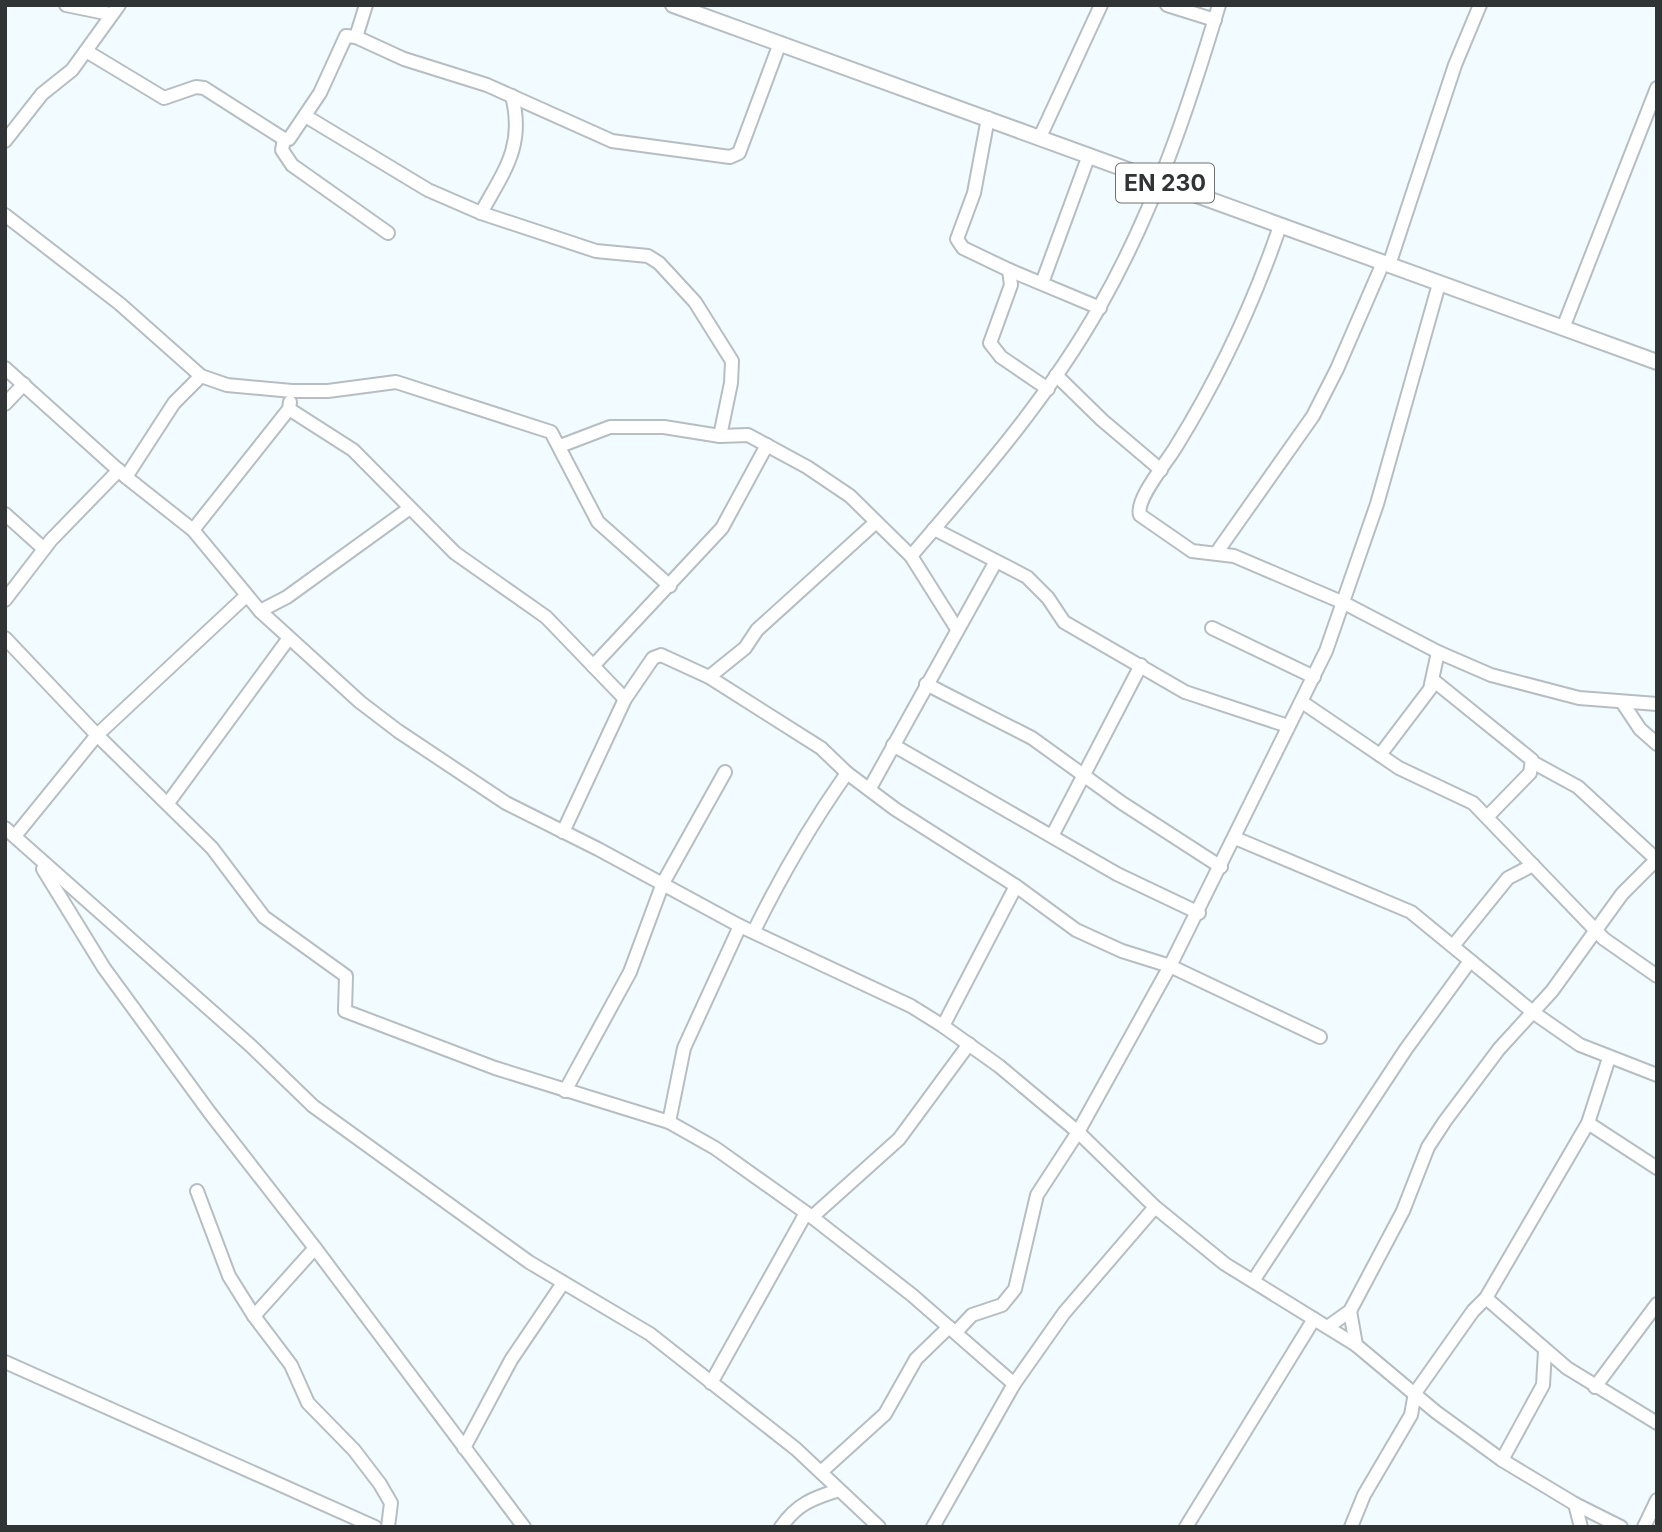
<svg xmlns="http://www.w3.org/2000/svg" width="1662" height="1532" font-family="Inter,sans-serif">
<rect width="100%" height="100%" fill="#f2fbff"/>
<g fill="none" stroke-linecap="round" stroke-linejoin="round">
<!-- minor casing -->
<g stroke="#b6bec2" stroke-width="16">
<g id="minor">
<path d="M66,5l44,9"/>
<path d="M366,5l-10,32 48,22 83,26 125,56 118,16 9,-4 41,-110"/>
<path d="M1167,5l48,15"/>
<path d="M86,51l78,47 32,-11 8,1 80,51h5l31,-46 26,-57 10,1"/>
<path d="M307,117l121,73 53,23 115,38 52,5 11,7 36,39 37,59 -1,22 -11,53"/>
<path d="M988,118l-14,75 -17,46 6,9 46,22 2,15 -21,58 11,14 47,32"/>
<path d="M1040,137l61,-132"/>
<path d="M284,139l-2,11 10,15 96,68"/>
<path d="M5,141l37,-47 30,-24 47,-65"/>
<path d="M481,213c23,-42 44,-67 31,-117"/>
<path d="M5,215l115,89 81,72 26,9 65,6h36l68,-9 155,50 47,90 72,64"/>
<path d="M1280,226c-26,76 -61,151 -103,219 -9,16 -42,54 -37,70l52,36 42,5 110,47 94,49 53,23 88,23 78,6"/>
<path d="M1389,265l66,-200 25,-60"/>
<path d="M1009,270l91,38"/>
<path d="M1042,283l47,-128"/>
<path d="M1563,328l94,-240"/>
<path d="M5,368l121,109 67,53 67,81 100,91 38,29 108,72 92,46 142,77 171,80 32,20 56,40 79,66 77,75 70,57 131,81 80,67 66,48 73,44 46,23"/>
<path d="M1056,375l46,45 59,50"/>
<path d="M5,404l19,-20"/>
<path d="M289,409l64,41 102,103 91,64 79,82"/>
<path d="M560,446l50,-19h54l56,9 28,-1 59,32 43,29 61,60 46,73"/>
<path d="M126,477l48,-74 27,-27"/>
<path d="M5,514l39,35"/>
<path d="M934,529l93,48 21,21 16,24 121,70 103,34"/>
<path d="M193,530l96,-121 1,-7"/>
<path d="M1217,552l96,-136 24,-47 46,-106"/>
<path d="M911,556c68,-79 138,-159 189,-250 54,-95 88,-197 119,-301"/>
<path d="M5,600l46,-60 68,-70"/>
<path d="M260,611l27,-14 123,-89"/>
<path d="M1212,628l102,49"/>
<path d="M5,638l92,97 115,113 52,69 82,59 -1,35 150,57 174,54 46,26 97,69 100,78 102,89"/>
<path d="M593,666l129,-138 45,-83"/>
<path d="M709,677l36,-29 12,-18 119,-108"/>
<path d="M1433,680l99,80 -2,13 -43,44"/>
<path d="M926,684l106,54 90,65 99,64"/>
<path d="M1302,702l97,66 74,35 131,136 53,37"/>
<path d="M1622,702l18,27 17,15"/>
<path d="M893,745l224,129 82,39"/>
<path d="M1380,755l50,-66 8,-37"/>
<path d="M1534,763l44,24 78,72"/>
<path d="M870,788l125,-225"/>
<path d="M168,803l121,-165"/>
<path d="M5,828l246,218 62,60 216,156 121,72 146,115 83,78"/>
<path d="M563,832l62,-133 28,-41 8,-3 48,22 112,71 26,25 48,36 121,77 60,44 46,21 48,15 150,71"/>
<path d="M15,836l82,-101 149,-139"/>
<path d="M1052,836l89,-171"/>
<path d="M1235,838l176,74 123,101 46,32 77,30"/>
<path d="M43,869l61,99 106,145 105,135 209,279"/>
<path d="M754,931c27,-55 57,-107 93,-158"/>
<path d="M1453,946l55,-68 25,-13"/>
<path d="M943,1026l73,-140"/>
<path d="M565,1091l65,-119 33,-89 62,-111"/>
<path d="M669,1122l15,-74 56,-122"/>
<path d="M1588,1123l69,45"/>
<path d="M197,1191l32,85 25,40 37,49 17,38 46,47 26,34 11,19 -3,24"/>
<path d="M812,1217l87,-78 70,-95"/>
<path d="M1253,1281l153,-232 64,-88"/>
<path d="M1486,1298l81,70 90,55"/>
<path d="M1350,1311l6,34"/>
<path d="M254,1316l61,-68"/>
<path d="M1329,1326l21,-15 53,-100 25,-64 17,-26 54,-72 53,-58 70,-97 35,-35"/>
<path d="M956,1332l16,-17 30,-10 13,-16 22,-94 41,-63 92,-166 156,-315 51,-147 62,-220"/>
<path d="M5,1362l370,165"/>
<path d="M711,1383l95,-170"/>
<path d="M1595,1387l62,-83"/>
<path d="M464,1448l47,-88 52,-77"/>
<path d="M1502,1460l41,-75 2,-34"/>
<path d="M821,1472l64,-58 31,-55 33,-32"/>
<path d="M1575,1504l6,23"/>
<path d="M781,1527c16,-23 32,-29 58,-37"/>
<path d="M933,1527l81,-143 50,-71 91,-106"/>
<path d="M1186,1527l128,-208"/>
<path d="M1351,1527l13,-32 47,-80 4,-22 58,-82 13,-13 102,-175 21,-65"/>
<path d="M1644,1527l13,-27"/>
</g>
</g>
<!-- major casing -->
<g stroke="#b6bec2" stroke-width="18">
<path id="major" d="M673,5l984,357"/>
</g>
<!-- minor -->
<use href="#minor" stroke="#fff" stroke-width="12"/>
<!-- major -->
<use href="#major" stroke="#fff" stroke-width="14"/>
</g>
<g text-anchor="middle" stroke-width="5" stroke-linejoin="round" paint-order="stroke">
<!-- shield labels -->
<rect fill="#fff" stroke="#6e7172" stroke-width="2" x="1116" y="163.5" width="98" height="39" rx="5"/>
<g font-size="23" font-weight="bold" fill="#303435">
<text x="1165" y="191">EN 230</text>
</g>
</g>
<!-- border -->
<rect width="1662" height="1532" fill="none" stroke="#303435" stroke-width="14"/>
</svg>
